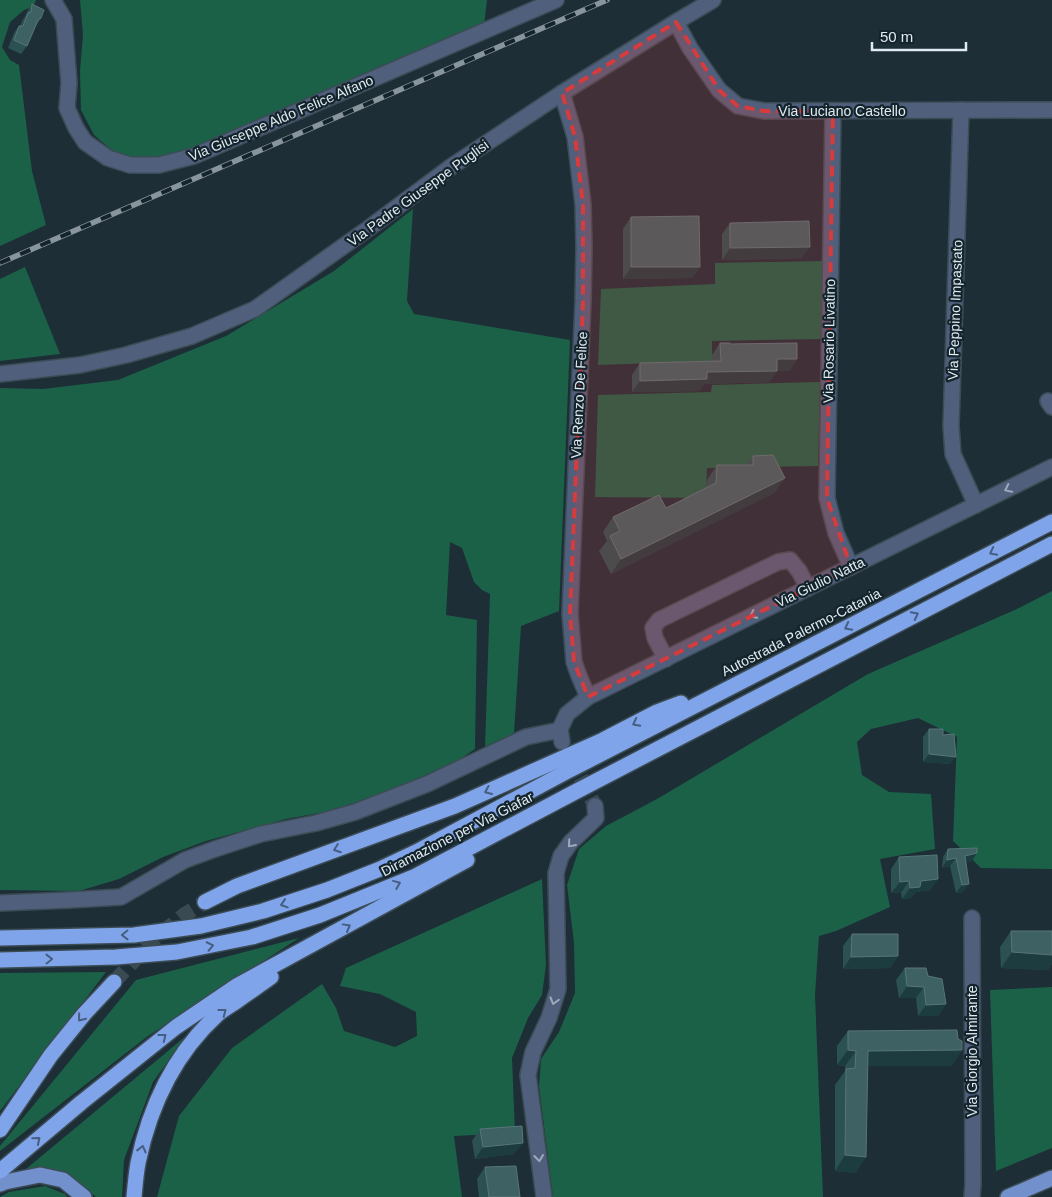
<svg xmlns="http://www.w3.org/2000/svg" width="1052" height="1197" font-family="Helvetica,sans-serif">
<rect width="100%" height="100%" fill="#1d2e37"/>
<!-- green -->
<g fill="#1b6147">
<path d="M0,0h36l-3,7 -9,3 -14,12 -8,25 8,13 9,5 13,106 14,54 -46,21z"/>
<path d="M80,0h407l-3,26 -242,104 -60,22 -41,8 -26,-7 -21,-18 -13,-25 -1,-39 3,-36z"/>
<path d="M413,209l-6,92 7,13 156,26 -11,271 -38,15 -7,107 -29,14 5,-153 -8,-4 -8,-8 -12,-34 -12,-6 -4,73 31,5 -2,129 -16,11 -68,30 -61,21 -44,8 -80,22 -43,16 -44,22 -40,12 -79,-1v-502l43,1 75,-9 108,-44 108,-65z"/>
<path d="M823,261l-2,78 -109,2v20l-114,4 3,-76 114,-5v-21z"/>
<path d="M25,267l35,87 -60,7v-82z"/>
<path d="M820,382l-2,84 -111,2 -1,30 -111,-1 3,-102 113,-3 1,-7z"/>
<path d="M1052,591v278l-71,-1 -28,-27 4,-104 -39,-19 -47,11 -14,13 5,33 27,17 42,2 4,55 -55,10 10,48 -54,24 -17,5 -4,59 8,202h-270l-14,-111 2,-27 18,-27 16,-39 -1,-50 -7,-58 12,-36 27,-23 51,-27 211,-125 149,-65z"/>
<path d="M542,879l4,86 -4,30 -14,23 -16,40 3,75 -61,3 8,61h-305l22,-81 53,-68 90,-64 14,24 8,23 51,16 22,-11 -1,-24 -36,-18 -40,-8 6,-18z"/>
<path d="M299,938l-151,98 -148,115v-5l136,-166z"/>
<path d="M106,972l-106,139v-138z"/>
<path d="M1052,987v161l-56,23 -6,-181z"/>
<path d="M186,1036l-33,46 -29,78 -2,37h-26l-19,-17 -51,-11z"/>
<path d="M45,1186l20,8 2,3h-67l9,-5z"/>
</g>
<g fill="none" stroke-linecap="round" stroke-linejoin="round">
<!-- minor-tunnel -->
<path stroke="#3a4a53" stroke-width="15" stroke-dasharray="15 8" stroke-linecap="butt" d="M570,757l25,49"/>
<!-- highway-tunnel -->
<path stroke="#3a4a53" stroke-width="15" stroke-dasharray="15 8" stroke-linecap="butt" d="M114,982l38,-41 32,-26 21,-13"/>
<!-- minor casing -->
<g stroke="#3c4c55" stroke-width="18">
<g id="minor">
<path d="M53,0l11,19 5,64 -2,25 9,20 9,14 23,16 22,7h29l35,-9 362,-156"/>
<path d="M676,22l14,26 29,42 19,16 26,5 288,-1"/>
<path d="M562,93l13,44 8,68 1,43 -1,53 -13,313 4,48 5,14 9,21"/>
<path d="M961,110l-10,316 2,28 23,51"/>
<path d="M833,111l-6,387 9,35 15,34"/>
<path d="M0,374l80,-9 46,-10 66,-19 63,-27 114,-81 83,-62 110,-73 114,-71 37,-22"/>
<path d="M1048,401l4,6"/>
<path d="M666,659l-11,-21 -2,-10 6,-8 119,-58 12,-2 9,11 9,17"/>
<path d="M562,742l-2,-13 7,-15 21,-17 464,-230"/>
<path d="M0,903l70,-3 51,-3 64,-37 30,-11 46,-15 55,-11 39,-11 72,-28 99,-47 34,-7"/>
<path d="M544,1197l-16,-122 5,-23 16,-34 9,-29 -2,-116 5,-17 10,-14 25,-24 -1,-12"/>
<path d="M972,1197l1,-13 -1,-266"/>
</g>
</g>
<!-- major casing -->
<g stroke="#3c4c55" stroke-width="18">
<g id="major">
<path d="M0,1184l5,-2 35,-7 23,5 21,17"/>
<path d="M1008,1197l44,-19"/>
</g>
</g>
<!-- highway casing -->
<g stroke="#3c4c55" stroke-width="18">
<g id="highway">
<path d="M205,902l32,-16 218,-80 148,-66 54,-28 24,-9"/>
<path d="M0,938l134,-3 67,-9 62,-15 64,-21 53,-21 36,-17 150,-80 486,-250"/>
<path d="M0,960l116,-3 61,-5 75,-15 68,-22 96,-39 159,-84 477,-248"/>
<path d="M0,1130l51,-75 34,-42 29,-31"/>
<path d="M0,1171l82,-69 94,-75 62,-42 229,-125"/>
<path d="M134,1197c1,-11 2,-23 4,-34 12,-58 36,-109 80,-149 6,-5 13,-9 19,-13 11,-8 23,-16 34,-24"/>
</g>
</g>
<!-- minor -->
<use href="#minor" stroke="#505f7c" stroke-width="15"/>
<!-- major -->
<use href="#major" stroke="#7290cb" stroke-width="15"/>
<!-- highway -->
<use href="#highway" stroke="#80a4ea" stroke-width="15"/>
<!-- rail casing -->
<g stroke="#88959c" stroke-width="5.5">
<path id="rail" d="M0,263l607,-263"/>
</g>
<!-- rail -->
<use href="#rail" stroke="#14242c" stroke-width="4" stroke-dasharray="11" stroke-linecap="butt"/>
</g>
<!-- wall -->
<g fill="#2b5152">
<path d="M32,4l9,14 -5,8 -9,20 -6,8 -13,-6 6,-15 5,-7h1l2,-5 4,-6 1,-3z"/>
<path d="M631,217l69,50 -8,11 -69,1v-50z"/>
<path d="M730,223l72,35 -80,2v-26z"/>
<path d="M720,343l10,1 67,15 -8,12h-12l-8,11 -65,2 -5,7 -67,1v-17l8,-12 72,-2v-6z"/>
<path d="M753,456l32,22 -11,15 -163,81 -12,-23 8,-10 -4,-9 10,-15 53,-9 40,-20 1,-8 10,-15h29z"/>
<path d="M929,729l14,6 7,29 -27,-2v-25z"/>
<path d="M948,849l24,12 -6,1 -3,30 -7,1 -6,-27 -8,2 1,-11z"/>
<path d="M899,857l39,22 -8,11 -14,2 -5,6 -9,1 -1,-6h-10v-24z"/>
<path d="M1011,931h41v33l-4,6 -47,-2 -1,-21z"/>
<path d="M852,934l46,22 -8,12 -47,1v-23z"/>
<path d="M905,968l23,8 18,28 -8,12h-20l-2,-18h-17l-3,-18z"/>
<path d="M848,1031l110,8 4,11 -11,16h-83l-12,107 -21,-2v-86l10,-14v-5l-8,-1v-19z"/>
<path d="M480,1129l34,25 -39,5 -3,-18z"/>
<path d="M485,1167l35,30h-41l-2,-18z"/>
</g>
<!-- shaded-wall -->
<g fill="#1d3c40">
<path d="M810,247l-8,11 -80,2 8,-12z"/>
<path d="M631,267h69l-8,11 -69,1z"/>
<path d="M777,359h20l-8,12h-12l-8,11 -65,2 -5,7 -67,1 8,-11 67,-9z"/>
<path d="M785,478l-11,15 -163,81 10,-15z"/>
<path d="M929,754l27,3 -6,7 -27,-2z"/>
<path d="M977,853l-5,8 -12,3 5,-8z"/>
<path d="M956,858l-6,8 -8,2 5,-8z"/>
<path d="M938,879l-8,11 -14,2 -5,6 -9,1 8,-11 11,-7z"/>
<path d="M909,881l-8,12h-10l9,-11z"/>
<path d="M969,884l-6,8 -7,1 6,-8z"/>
<path d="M1012,952l40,2v10l-4,6 -47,-2z"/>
<path d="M898,956l-8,12 -47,1 8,-12z"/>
<path d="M907,986l17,1 -8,11h-17z"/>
<path d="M946,1004l-8,12h-20l8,-11z"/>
<path d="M848,1050l8,1 -11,15 -8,-1z"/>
<path d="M962,1050l-11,16h-94l11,-15z"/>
<path d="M523,1143l-9,11 -39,5 8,-12z"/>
<path d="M845,1155l21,2 -10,16 -21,-2z"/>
</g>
<!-- building -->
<g fill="#3e6163" stroke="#587679">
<path d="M32,4l12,6 -3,8 -3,2 -11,26 -13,-6 5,-14h4l5,-13 3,-1z"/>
<path d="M699,216l1,51h-69v-50z"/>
<path d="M809,221l1,26 -80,1v-25z"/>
<path d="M720,343h10v1l67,-1v16h-20v12l-70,1v7l-67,2v-18l81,-2z"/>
<path d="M773,455l12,23 -164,81 -11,-23 10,-5 -7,-14 46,-22 7,13 50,-25 1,-18h36v-9z"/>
<path d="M929,729h14v6l11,-1 2,23 -27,-3z"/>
<path d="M977,848v5l-12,3 4,28 -7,1 -6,-27 -9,2 1,-11z"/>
<path d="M937,855l1,24 -17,2 -1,6 -10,1 -1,-7 -9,1 -1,-25z"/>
<path d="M1011,931h41v24l-40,-3z"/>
<path d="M852,934h46v22l-47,1z"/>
<path d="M905,968h21l2,8 14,3 4,25 -20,1 -2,-18 -17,-1z"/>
<path d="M957,1030l1,9 4,2v9l-94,1 -2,106 -21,-2 1,-86 9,-1 1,-17 -8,-1v-19z"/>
<path d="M522,1126l1,17 -40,4 -3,-18z"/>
<path d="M516,1166l4,31h-31l-4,-30z"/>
</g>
<!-- one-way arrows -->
<defs><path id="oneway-chevron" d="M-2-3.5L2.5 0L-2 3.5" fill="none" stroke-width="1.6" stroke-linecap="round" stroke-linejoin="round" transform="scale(1.25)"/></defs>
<g stroke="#9fabbc">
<use href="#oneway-chevron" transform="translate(1008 489) rotate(154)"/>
<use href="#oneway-chevron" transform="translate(753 615) rotate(154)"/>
<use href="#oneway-chevron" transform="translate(571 844) rotate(131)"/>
<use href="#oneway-chevron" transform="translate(554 1001) rotate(106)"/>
<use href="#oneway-chevron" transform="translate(539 1158) rotate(83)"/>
</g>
<g stroke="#455e82">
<use href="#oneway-chevron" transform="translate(993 552) rotate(153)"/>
<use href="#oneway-chevron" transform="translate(915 615) rotate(-27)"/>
<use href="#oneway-chevron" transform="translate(848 627) rotate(153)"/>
<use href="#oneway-chevron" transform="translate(636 723) rotate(153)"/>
<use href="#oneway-chevron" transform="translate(488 791) rotate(156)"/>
<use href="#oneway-chevron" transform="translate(337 849) rotate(160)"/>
<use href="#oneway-chevron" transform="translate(397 884) rotate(-22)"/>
<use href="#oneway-chevron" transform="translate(284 904) rotate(162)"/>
<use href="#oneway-chevron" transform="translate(347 927) rotate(-29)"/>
<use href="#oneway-chevron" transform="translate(125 935) rotate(179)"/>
<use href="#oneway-chevron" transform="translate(210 946) rotate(-12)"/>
<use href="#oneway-chevron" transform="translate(49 959) rotate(-1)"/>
<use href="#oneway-chevron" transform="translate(223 1012) rotate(-38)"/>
<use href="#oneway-chevron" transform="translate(81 1018) rotate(129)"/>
<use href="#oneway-chevron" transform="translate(163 1037) rotate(-38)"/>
<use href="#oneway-chevron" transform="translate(37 1140) rotate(-40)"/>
<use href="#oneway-chevron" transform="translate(142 1149) rotate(-76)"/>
</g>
<!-- marked area -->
<path fill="#d73b3c" fill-opacity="0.2" stroke="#d73b3c" stroke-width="4" stroke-dasharray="10 6" stroke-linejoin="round" d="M676,22l43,68 19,16 26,5h69l-6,387 24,69 -263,130 -14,-35 -4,-48 13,-313v-96l-8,-68 -13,-44z"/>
<g text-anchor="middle" stroke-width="4.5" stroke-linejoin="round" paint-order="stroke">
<!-- street labels -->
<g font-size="14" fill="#e0eaf0" stroke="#14242c">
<text x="842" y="116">Via Luciano Castello</text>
<text transform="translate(281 118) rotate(-23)" y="5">Via Giuseppe Aldo Felice Alfano</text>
<text transform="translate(418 193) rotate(-36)" y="5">Via Padre Giuseppe Puglisi</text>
<text transform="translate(955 310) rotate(-88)" y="5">Via Peppino Impastato</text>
<text transform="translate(829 341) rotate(-89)" y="5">Via Rosario Livatino</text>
<text transform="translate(579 395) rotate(-87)" y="5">Via Renzo De Felice</text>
<text transform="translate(820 582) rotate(-26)" y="5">Via Giulio Natta</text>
<text transform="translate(801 632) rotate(-27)" y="5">Autostrada Palermo-Catania</text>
<text transform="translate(457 834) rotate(-27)" y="5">Diramazione per Via Giafar</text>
<text transform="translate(972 1051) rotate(-90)" y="5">Via Giorgio Almirante</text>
</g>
</g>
<!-- scale -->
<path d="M872 42v8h94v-8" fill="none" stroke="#e0eaf0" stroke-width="2.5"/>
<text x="880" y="42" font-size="15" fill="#e0eaf0" stroke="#14242c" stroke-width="4" paint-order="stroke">50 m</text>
</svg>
